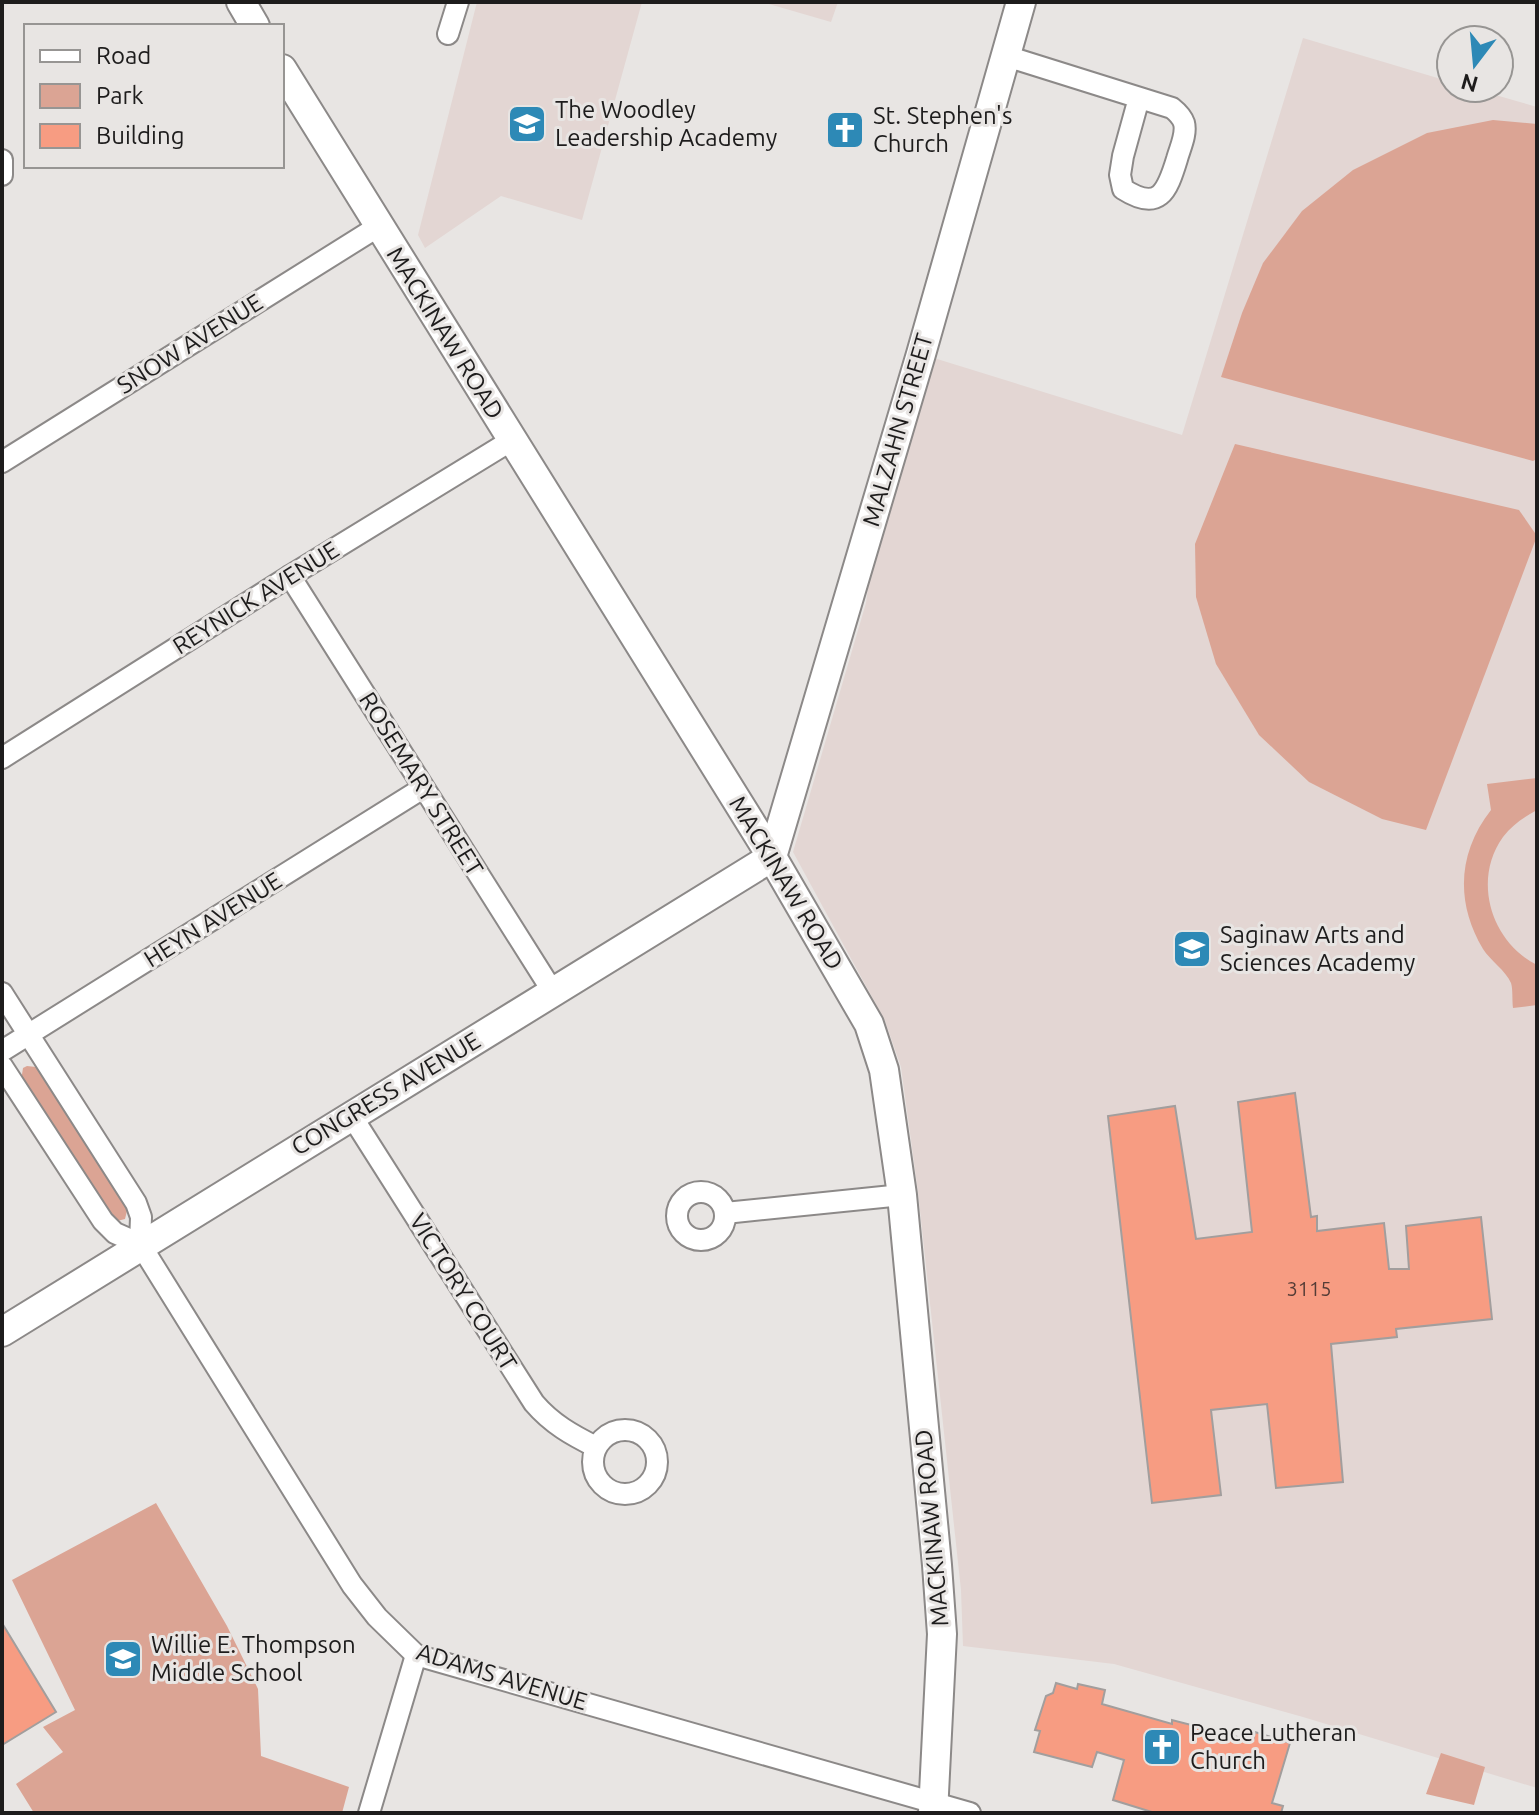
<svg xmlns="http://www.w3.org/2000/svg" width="1539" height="1815" font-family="Ubuntu,sans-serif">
<rect width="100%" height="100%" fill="#e8e5e3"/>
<!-- built -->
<g fill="#e3d6d3">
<path d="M477,2h165l-60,218 -81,-24 -76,52 -7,-13z"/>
<path d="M762,2h76l-7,20z"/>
<path d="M1303,38l148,44v6h20l66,19v1681l-234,-71 -189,-53 -151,-18 -2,-56 -43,-398 -17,-125 -16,-46 -92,-169 73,-249 15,-116 40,-133 261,81z"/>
</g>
<!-- green -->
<g fill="#dba494">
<path d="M1493,120l44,4v335l-4,2 -312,-84 21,-64 21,-50 39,-52 51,-41 74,-37z"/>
<path d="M1235,444l284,66 18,26 -111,294 -44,-11 -73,-37 -50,-47 -43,-71 -20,-67 -1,-53z"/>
<path d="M1537,778v32c-13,7 -25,15 -34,27 -31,43 -12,105 34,128v40l-24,3c-1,-8 0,-19 -2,-25 -5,-12 -21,-23 -28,-34 -28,-47 -25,-97 8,-139l-4,-26z"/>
<path d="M27,1066l9,1 8,8 84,132 -3,12 -8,2 -9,-5 -87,-135 2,-13z"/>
<path d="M156,1503l71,123 31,63 3,67 88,31 -7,26h-308l-18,-29 47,-32 -20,-25 32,-17 -63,-130z"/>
<path d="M1441,1753l44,14 -11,38 -48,-11z"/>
</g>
<!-- building -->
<g fill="#f79c82" stroke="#a29e9d" stroke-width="2">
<path d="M1295,1093l16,124 6,-1v15l67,-8 5,46h20l-3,-43 75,-9 11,102 -96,10 1,8 -66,7 12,138 -67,6 -9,-84 -56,6 10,85 -69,8 -44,-387 67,-10 21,133 56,-7 -14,-130z"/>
<path d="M2,1623l54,89 -54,33z"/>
<path d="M1056,1683l21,6 1,-5 27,6 -3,14 70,20v-4l81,21 2,-9 35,11 -18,60 11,3 -2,7h-126l-42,-13 11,-40 -27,-8 -5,15 -58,-15 6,-21 -5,-1 11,-34 7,-3z"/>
</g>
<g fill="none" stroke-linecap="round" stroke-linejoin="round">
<!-- street casing -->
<g stroke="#8c8988" stroke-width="24">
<g id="street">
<path d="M448,34l10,-32"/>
<path d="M1006,56l166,52c5,4 10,9 12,15 3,11 -4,25 -7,36 -10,33 -18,53 -54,30l-3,-14 3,-19 16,-58"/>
<path d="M2,160v15"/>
<path d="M2,462l377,-236"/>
<path d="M290,576l263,416"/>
<path d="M2,758l288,-182 222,-136"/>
<path d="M2,993l134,210 5,14 -1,27"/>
<path d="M2,1051l421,-263"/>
<path d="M2,1066l101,155 12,12 25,11"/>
<path d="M351,1115l183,288c18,21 38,32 62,44"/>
<circle cx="701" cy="1216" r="24"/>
<path d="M725,1213l177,-18"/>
<path d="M140,1244l212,341 25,32 39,38 554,158"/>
<circle cx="625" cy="1462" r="32"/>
<path d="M369,1813l47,-158"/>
</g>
</g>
<!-- secondary casing -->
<g stroke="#8c8988" stroke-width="32">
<g id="secondary">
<path d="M241,2l14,24"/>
<path d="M282,69l490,788 97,167 15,46 18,125 35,370 5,69 -9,179"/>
<path d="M772,857l149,-503 100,-352"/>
<path d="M2,1332l770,-475"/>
</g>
</g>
<!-- street -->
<use href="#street" stroke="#fff" stroke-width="20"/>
<!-- secondary -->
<use href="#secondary" stroke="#fff" stroke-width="28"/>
</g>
<!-- icons -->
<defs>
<g id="school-square" transform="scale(2)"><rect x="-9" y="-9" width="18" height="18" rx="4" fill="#2d89b6" stroke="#e8e5e3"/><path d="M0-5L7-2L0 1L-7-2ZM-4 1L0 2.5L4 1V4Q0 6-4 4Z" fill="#fff"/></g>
<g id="church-square" transform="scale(2)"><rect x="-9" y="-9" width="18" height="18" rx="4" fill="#2d89b6" stroke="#e8e5e3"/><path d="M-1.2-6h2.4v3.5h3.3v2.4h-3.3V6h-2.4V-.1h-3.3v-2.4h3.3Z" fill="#fff"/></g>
</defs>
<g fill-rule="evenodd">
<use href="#school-square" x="527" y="124"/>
<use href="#church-square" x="845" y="130"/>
<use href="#school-square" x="1192" y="949"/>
<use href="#school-square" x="123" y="1659"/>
<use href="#church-square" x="1162" y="1747"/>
</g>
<g text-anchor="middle" stroke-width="6" stroke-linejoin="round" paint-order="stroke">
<!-- number labels -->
<g font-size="20" fill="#543c36">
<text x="1309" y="1296">3115</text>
</g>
<!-- poi labels -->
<g font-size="24" fill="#1d1c1c" stroke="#e8e5e3" text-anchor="start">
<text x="555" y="118">The Woodley<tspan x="555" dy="28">Leadership Academy</tspan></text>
<text x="873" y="124">St. Stephen's<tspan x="873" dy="28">Church</tspan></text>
<text x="1220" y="943">Saginaw Arts and<tspan x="1220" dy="28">Sciences Academy</tspan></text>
<text x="151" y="1653">Willie E. Thompson<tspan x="151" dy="28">Middle School</tspan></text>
<text x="1190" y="1741">Peace Lutheran<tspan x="1190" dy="28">Church</tspan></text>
</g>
<!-- street labels -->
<g font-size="24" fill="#1d1c1c" stroke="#e8e5e3">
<text transform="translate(445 333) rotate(58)" y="8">MACKINAW ROAD</text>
<text transform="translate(190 344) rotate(-32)" y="8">SNOW AVENUE</text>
<text transform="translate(898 430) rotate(-74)" y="8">MALZAHN STREET</text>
<text transform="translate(256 598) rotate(-32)" y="8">REYNICK AVENUE</text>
<text transform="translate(421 784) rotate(58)" y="8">ROSEMARY STREET</text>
<text transform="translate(786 883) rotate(59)" y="8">MACKINAW ROAD</text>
<text transform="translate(213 920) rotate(-32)" y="8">HEYN AVENUE</text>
<text transform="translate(386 1094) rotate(-31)" y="8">CONGRESS AVENUE</text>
<text transform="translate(463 1292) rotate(58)" y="8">VICTORY COURT</text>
<text transform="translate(932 1528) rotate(-95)" y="8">MACKINAW ROAD</text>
<text transform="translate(502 1677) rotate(17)" y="8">ADAMS AVENUE</text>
</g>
</g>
<!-- border -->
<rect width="1539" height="1815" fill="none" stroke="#1d1c1c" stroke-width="8"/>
<!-- legend -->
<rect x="24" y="24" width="260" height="144" fill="#e8e5e3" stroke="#979593" stroke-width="2"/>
<rect x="40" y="50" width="40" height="12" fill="#ffffff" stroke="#979593" stroke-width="2"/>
<text x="96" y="64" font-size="24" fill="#1d1c1c">Road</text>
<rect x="40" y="84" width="40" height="24" fill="#dba494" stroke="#979593" stroke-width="2"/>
<text x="96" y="104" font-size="24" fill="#1d1c1c">Park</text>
<rect x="40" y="124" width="40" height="24" fill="#f79c82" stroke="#979593" stroke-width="2"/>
<text x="96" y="144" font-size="24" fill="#1d1c1c">Building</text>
<!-- north arrow -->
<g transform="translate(1475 64) rotate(196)"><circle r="38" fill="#e8e5e3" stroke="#979593" stroke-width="2"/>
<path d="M0-6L14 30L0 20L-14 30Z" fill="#2d89b6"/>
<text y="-12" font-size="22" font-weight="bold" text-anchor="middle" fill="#1d1c1c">N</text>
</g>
</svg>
